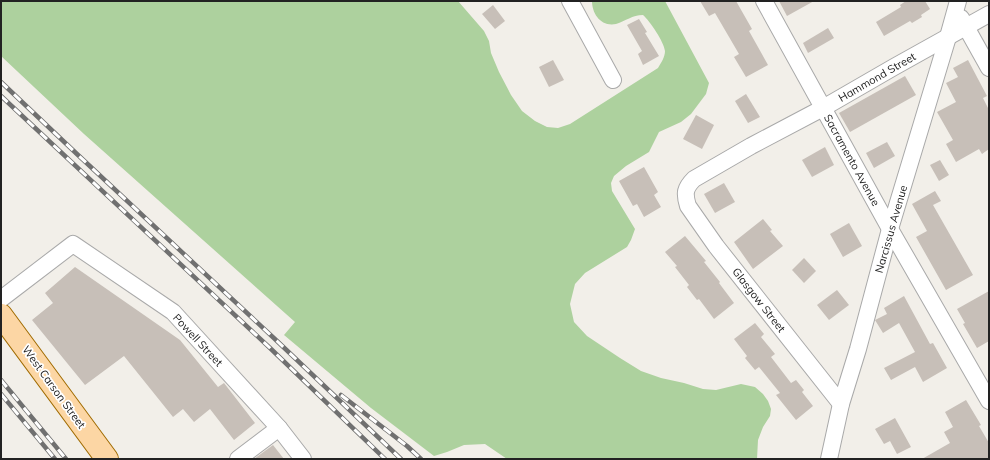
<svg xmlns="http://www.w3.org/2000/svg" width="990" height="460" font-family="Mulish,sans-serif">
<rect width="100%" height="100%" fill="#f2efe9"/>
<!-- forest -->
<path fill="#add19e" d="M1,1h457l26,30 5,10 2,12 8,19 12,23 11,16 13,10 12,6 11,1 12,-4 88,-56c3,-5 7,-11 7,-17 -1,-9 -15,-30 -22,-36 -11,0 -17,6 -27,9 -15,3 -24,-10 -24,-23h73l44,82 -3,11 -15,20 -10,8 -22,10 -10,20 -23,14 -12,10 -3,7 1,8 23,38 -4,11 -4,7 -42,26 -10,11 -5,20 4,18 13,14 33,22 21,13 20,7 23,5 19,6 13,1 25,-6 14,3 8,7 5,7 3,8 -1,7 -7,11 -5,13 -1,19h-250l-22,-15 -21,1 -17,7 -13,4 -63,-48 -87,-73 11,-13 -211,-188 -83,-78z"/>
<!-- building -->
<g fill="#c7bfb8">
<path d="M700,1h36l16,28 -3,2 19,34 -22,12 -12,-20 5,-3 -24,-41 -6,3z"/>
<path d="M779,1h35l-27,15z"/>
<path d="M906,1h19l5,8 -9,6 1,2 -10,6 -2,-2 -26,15 -8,-14 25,-15 -1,-2z"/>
<path d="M493,5l12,16 -10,8 -13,-15z"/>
<path d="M639,19l8,13 -2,1 14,23 -16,9 -5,-11 4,-3 -15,-26z"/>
<path d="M828,28l6,10 -26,15 -5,-10z"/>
<path d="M553,60l11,20 -15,7 -10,-20z"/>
<path d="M968,60l19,36 -4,2 6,12v39l-7,5 -3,-5 -23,13 -10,-18 7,-4 -16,-28 19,-10 -10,-19 12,-6 -5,-9z"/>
<path d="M905,76l11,19 -66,37 -11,-19z"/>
<path d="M746,94l14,23 -12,6 -13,-22z"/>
<path d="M696,115l18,10 -12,24 -19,-10z"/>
<path d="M887,142l8,14 -21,12 -8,-15z"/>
<path d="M825,147l9,18 -22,12 -10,-17z"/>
<path d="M940,160l9,15 -10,6 -9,-16z"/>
<path d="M644,167l14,25 -4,3 7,12 -17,10 -7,-13 -4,2 -14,-25z"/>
<path d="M724,183l11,19 -20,11 -11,-19z"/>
<path d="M935,191l6,10 -8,4 40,70 -27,15 -30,-53 11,-6 -15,-27z"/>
<path d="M763,219l9,11 -2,1 13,15 -30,23 -19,-27z"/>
<path d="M849,223l13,23 -19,11 -13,-23z"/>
<path d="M685,236l21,25 -2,1 16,20 -1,1 15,20 -20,16 -15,-20 -2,1 -10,-13 2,-2 -14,-18 2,-1 -12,-14z"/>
<path d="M804,258l12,13 -12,12 -12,-13z"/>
<path d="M75,267l105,73 38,47 6,-4 31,40 -21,17 -24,-31 -16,13 -11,-13 -10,8 -49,-61 -39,29 -53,-65 21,-17 -8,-10z"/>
<path d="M837,290l12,15 -20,15 -12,-15z"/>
<path d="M989,291v50l-12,7 -14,-24 2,-1 -8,-14z"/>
<path d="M904,296l26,48 3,-1 14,25 -24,14 -8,-15 -24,13 -7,-12 31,-16 -16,-29 -16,10 -8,-13 12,-6 -3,-6z"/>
<path d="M755,323l9,11 -3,3 14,17 -4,3 20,26 5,-3 8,10 -2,2 11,14 -17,14 -20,-25 4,-2 -21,-26 -4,3 -10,-12 2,-2 -13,-17z"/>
<path d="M966,400l15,25 -2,1 10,17v16h-67l28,-16 -6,-11 9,-5 -8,-15z"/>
<path d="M895,418l16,29 -14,7 -7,-13 -6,3 -9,-15z"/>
<path d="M273,445l11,14h-30z"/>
</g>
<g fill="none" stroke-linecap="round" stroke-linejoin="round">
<!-- minor casing -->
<g stroke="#a9a9a9" stroke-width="18">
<g id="minor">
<path d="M570,1l43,79"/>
<path d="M764,1l126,228 99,172"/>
<path d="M961,18l28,50"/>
<path d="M1,299l72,-55 100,68 106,116 24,31"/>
<path d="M841,404l-125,-158 -28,-40c-4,-13 -3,-18 6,-27l57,-33 72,-38 71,-41 95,-53"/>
<path d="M238,459l41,-31"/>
<path d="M829,459l12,-55 17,-55 32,-120 58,-192 10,-36"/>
</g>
</g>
<!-- primary casing -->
<g stroke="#a06b00" stroke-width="24">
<path id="primary" d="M1,315l106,144"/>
</g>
<!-- minor -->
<use href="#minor" stroke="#fff" stroke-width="16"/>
<!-- primary -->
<use href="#primary" stroke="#fcd6a4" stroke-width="22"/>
<!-- rail casing -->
<g stroke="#707070" stroke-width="4.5">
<g id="rail">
<path d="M1,82l77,73 199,186 124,118"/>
<path d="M1,96l269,252 115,111"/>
<path d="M1,380l65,79"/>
<path d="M1,394l54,65"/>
<path d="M341,395l66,51 14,13"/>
</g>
</g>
<!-- rail -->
<use href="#rail" stroke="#fff" stroke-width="3" stroke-dasharray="9" stroke-linecap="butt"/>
</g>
<g text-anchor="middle" stroke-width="3.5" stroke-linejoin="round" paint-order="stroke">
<!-- street labels -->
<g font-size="11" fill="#222" stroke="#fff">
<text transform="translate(877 77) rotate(-30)" y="4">Hammond Street</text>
<text transform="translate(852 160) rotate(61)" y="4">Sacramento Avenue</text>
<text transform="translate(891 229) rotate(-74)" y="4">Narcissus Avenue</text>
<text transform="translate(759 300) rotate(52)" y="4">Glasgow Street</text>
<text transform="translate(198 340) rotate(47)" y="4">Powell Street</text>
<text transform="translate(54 387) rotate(54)" y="4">West Carson Street</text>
</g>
</g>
<!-- border -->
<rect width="990" height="460" fill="none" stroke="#222222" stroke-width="4"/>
</svg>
